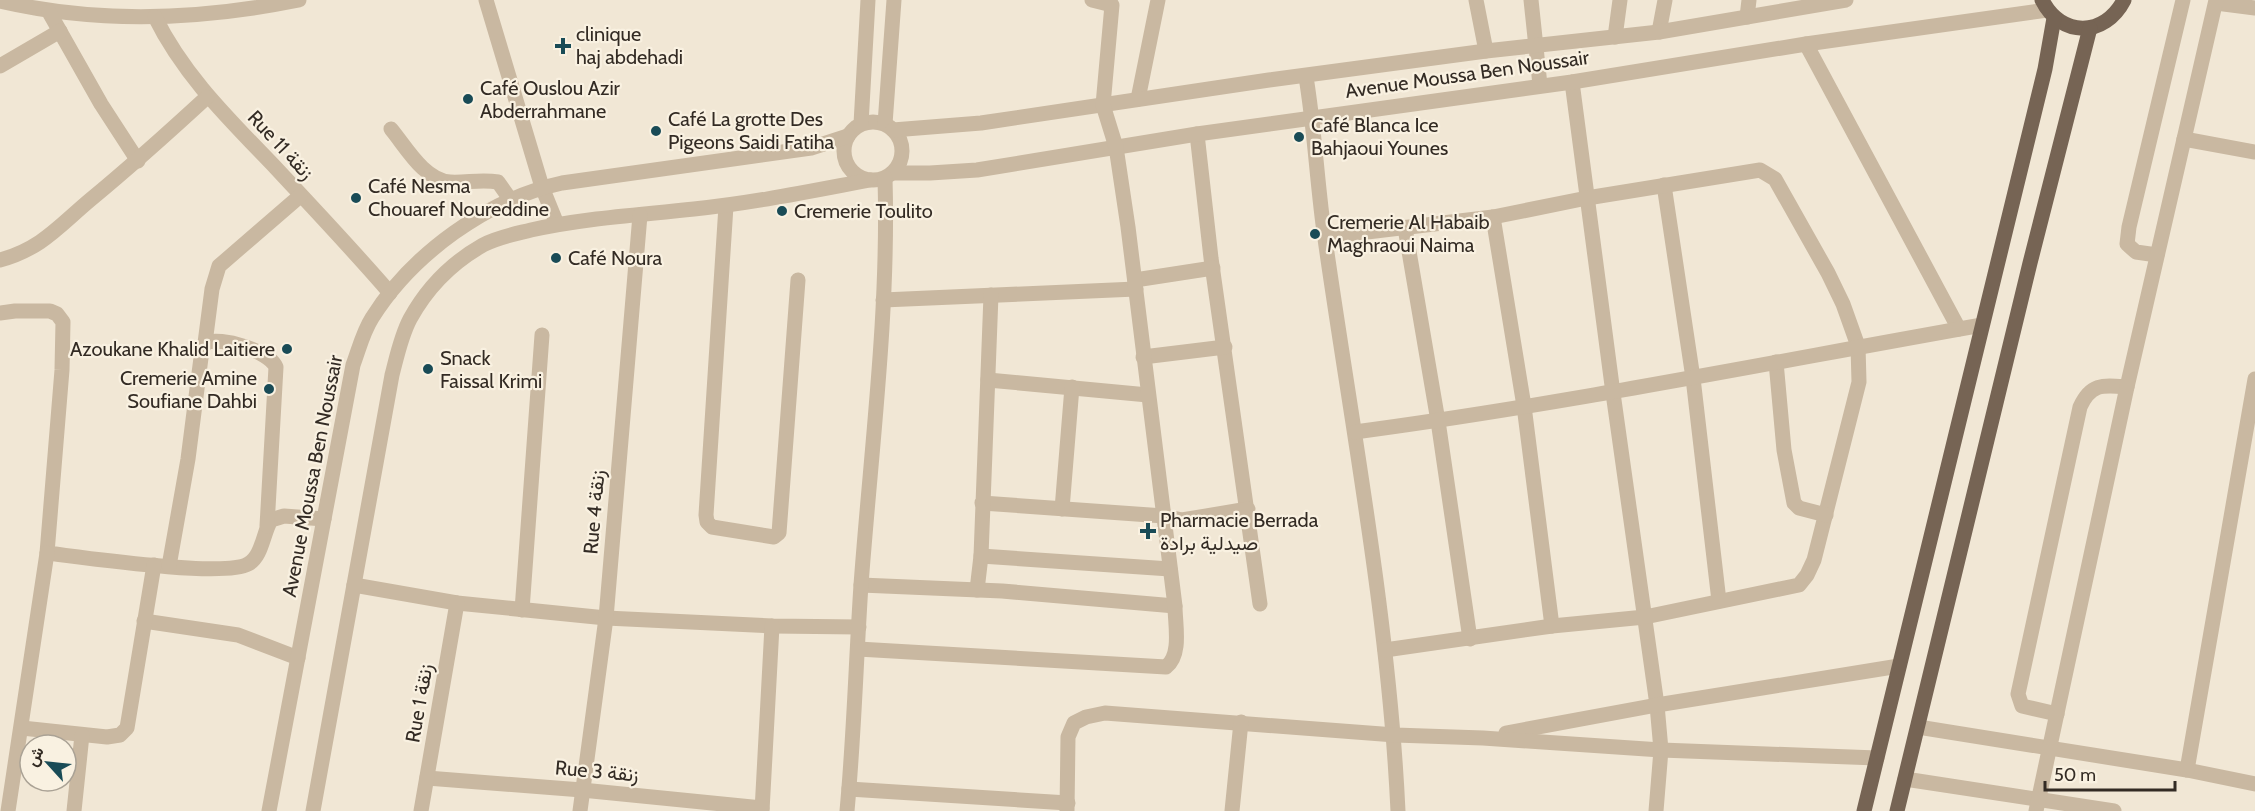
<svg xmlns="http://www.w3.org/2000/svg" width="2255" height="811" font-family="Cabin,Vazirmatn,sans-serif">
<rect width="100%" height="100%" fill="#f1e7d5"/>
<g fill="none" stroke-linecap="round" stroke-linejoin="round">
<!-- minor -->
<g stroke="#c9b8a1" stroke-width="15">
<path d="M486,0l56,187 15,37"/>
<path d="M1476,0l10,51"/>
<path d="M1531,0l9,85"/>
<path d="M0,1c99,23 200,19 299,-1"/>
<path d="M2216,3l39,5"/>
<path d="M49,12l52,92 37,57"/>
<path d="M155,17c29,59 75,103 120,150 39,42 78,83 115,126"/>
<path d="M1747,17l2,-17"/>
<path d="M1659,32l6,-32"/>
<path d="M1615,37l5,-37"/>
<path d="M1806,44l153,285"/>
<path d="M0,66l60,-35"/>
<path d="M1306,77c9,54 11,108 19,162 27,190 64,380 73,572"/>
<path d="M1572,82l41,311 44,312 4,45 -5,61"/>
<path d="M1138,99l20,-99"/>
<circle cx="873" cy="151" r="29"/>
<path d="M861,124l7,-124"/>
<path d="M885,124l9,-124"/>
<path d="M391,129c15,18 33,51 59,53 16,1 31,-3 48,0l12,17"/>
<path d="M893,130l88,-7 288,-43 217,-29 173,-19 187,-32"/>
<path d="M1197,134l14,124 49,346"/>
<path d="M2184,139l71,13"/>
<path d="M893,173h37l47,-3 220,-36 375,-52 234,-38 241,-34"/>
<path d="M1664,185l29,193 26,223"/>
<path d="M726,206l-20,309 1,7 5,5 62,10 5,-4 19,-253"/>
<path d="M1493,217l31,189 28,220"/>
<path d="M1405,228l33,193 32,218"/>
<path d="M1325,237l168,-20 94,-19 173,-28 15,9 53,94 15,31 15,42 1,36 -45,178 -7,15 -8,10 -154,32 -93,9 -167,24"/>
<path d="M2157,255l-21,-3 -9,-8 2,-17 54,-227"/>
<path d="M0,260c41,-11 59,-34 90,-60 40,-33 79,-68 117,-103"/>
<path d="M1135,280l78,-12"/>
<path d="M883,300l253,-11"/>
<path d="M0,313l15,-2h35l7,3 6,8 -1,48 -15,183c34,4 177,25 201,11 14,-7 15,-31 23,-44l13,-4 40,3"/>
<path d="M205,343c16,-7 64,8 71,24l-9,159"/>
<path d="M1143,357l82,-10"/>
<path d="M1776,362l8,88 10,53 5,5 27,7"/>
<path d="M988,380l160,15"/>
<path d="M1355,432c210,-28 418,-70 627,-107"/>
<path d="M982,503l182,13 18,4 66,-11"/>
<path d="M1062,509l10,-122"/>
<path d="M981,556l189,13"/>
<path d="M169,566l19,-107 14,-109 3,-7 7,-54 7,-23 81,-70"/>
<path d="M354,585l103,18 149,15 166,8 87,1"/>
<path d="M861,585l141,6 173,15"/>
<path d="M977,590l4,-34 10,-261"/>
<path d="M522,610l20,-275"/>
<path d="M144,621l94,14 60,23"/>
<path d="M858,649l308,18c16,-12 9,-43 9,-61l-47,-379 -12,-80 -13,-42 9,-100 -20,-5"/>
<path d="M2057,714l-35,-8 -4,-12 62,-287c11,-24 23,-22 47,-20"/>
<path d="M1918,727l269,43 68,14"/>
<path d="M22,728l85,9 13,-2 7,-7 27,-163"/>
<path d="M1506,733l151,-28 242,-39"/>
<path d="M2187,770l68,-391"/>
<path d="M427,778l155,12 180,18"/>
<path d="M1905,779l209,32"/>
<path d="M849,789l219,14"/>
<path d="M8,811l39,-258"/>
<path d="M74,811l8,-76"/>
<path d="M269,811l84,-446c6,-16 10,-33 19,-47 40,-64 116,-119 190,-135l249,-35 37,-12"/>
<path d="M313,811l79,-436c5,-19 9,-39 18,-56 17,-31 43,-57 73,-74 15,-8 32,-11 48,-15 53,-12 109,-15 163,-21 59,-6 117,-18 176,-29"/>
<path d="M421,811l36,-208"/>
<path d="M580,811l26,-193 34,-403"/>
<path d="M762,811l10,-185"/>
<path d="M847,811c7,-75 9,-151 14,-226 10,-136 28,-271 24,-407"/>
<path d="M1067,811l1,-74 6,-14 12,-6 19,-4 290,22 88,3 178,12 216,8"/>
<path d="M1232,811l9,-89"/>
<path d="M2036,811l91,-424 89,-387"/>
</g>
<!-- major -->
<g stroke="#766454" stroke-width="15">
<path d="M2042,0c19,38 63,37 82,0"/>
<path d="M1864,811l181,-742 9,-51"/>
<path d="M1897,811l133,-548 60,-235"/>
</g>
</g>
<!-- markers -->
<g fill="#194b56" stroke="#f9f1e1" stroke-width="2">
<path d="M560 37h6v6h6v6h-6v6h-6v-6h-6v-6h6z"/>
<circle cx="468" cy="99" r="6"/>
<circle cx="656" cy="131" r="6"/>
<circle cx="1299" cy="137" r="6"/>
<circle cx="356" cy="198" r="6"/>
<circle cx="782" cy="211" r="6"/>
<circle cx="1315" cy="234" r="6"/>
<circle cx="556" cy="258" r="6"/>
<circle cx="287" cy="349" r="6"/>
<circle cx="428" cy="369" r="6"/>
<circle cx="269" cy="389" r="6"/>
<path d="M1145 522h6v6h6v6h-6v6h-6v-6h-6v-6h6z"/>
</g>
<g text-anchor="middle" stroke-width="4.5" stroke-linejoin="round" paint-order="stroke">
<!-- poi labels -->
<g font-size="20" fill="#332b24" stroke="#f9f1e1" text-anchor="start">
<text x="576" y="41">clinique<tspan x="576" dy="23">haj abdehadi</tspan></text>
<text x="480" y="95">Café Ouslou Azir<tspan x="480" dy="23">Abderrahmane</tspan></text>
<text x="668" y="126">Café La grotte Des<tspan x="668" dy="23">Pigeons Saidi Fatiha</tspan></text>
<text x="1311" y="132">Café Blanca Ice<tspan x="1311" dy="23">Bahjaoui Younes</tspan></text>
<text x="368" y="193">Café Nesma<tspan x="368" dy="23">Chouaref Noureddine</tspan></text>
<text x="794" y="218">Cremerie Toulito</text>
<text x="1327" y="229">Cremerie Al Habaib<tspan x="1327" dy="23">Maghraoui Naima</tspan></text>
<text x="568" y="265">Café Noura</text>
<text x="275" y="356" text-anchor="end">Azoukane Khalid Laitiere</text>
<text x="440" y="365">Snack<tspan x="440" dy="23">Faissal Krimi</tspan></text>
<text x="257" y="385" text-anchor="end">Cremerie Amine<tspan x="257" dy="23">Soufiane Dahbi</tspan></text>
<text x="1160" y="527">Pharmacie Berrada<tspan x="1160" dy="23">صيدلية برادة</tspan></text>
</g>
<!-- street labels -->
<g font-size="20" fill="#332b24" stroke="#f9f1e1">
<text transform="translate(1467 74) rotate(-8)" y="7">Avenue Moussa Ben Noussair</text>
<text transform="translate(281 145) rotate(47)" y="7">Rue 11 زنقة</text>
<text transform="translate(312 476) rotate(-79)" y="7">Avenue Moussa Ben Noussair</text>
<text transform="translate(594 512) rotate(-85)" y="7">Rue 4 زنقة</text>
<text transform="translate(419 703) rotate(-80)" y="7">Rue 1 زنقة</text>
<text transform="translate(597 771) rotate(5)" y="7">Rue 3 زنقة</text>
</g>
</g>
<!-- north arrow -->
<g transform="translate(48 763) rotate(297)"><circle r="28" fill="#f9f1e1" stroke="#aaa295" stroke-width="1.5"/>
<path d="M0-4.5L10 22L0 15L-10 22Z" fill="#194b56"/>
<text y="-9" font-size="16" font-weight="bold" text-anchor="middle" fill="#332b24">ش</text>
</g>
<!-- scale -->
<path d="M2045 781v9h130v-9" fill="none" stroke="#332b24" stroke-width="3"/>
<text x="2054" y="781" font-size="18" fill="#332b24" stroke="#f9f1e1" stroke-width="4.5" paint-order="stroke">50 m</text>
</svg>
